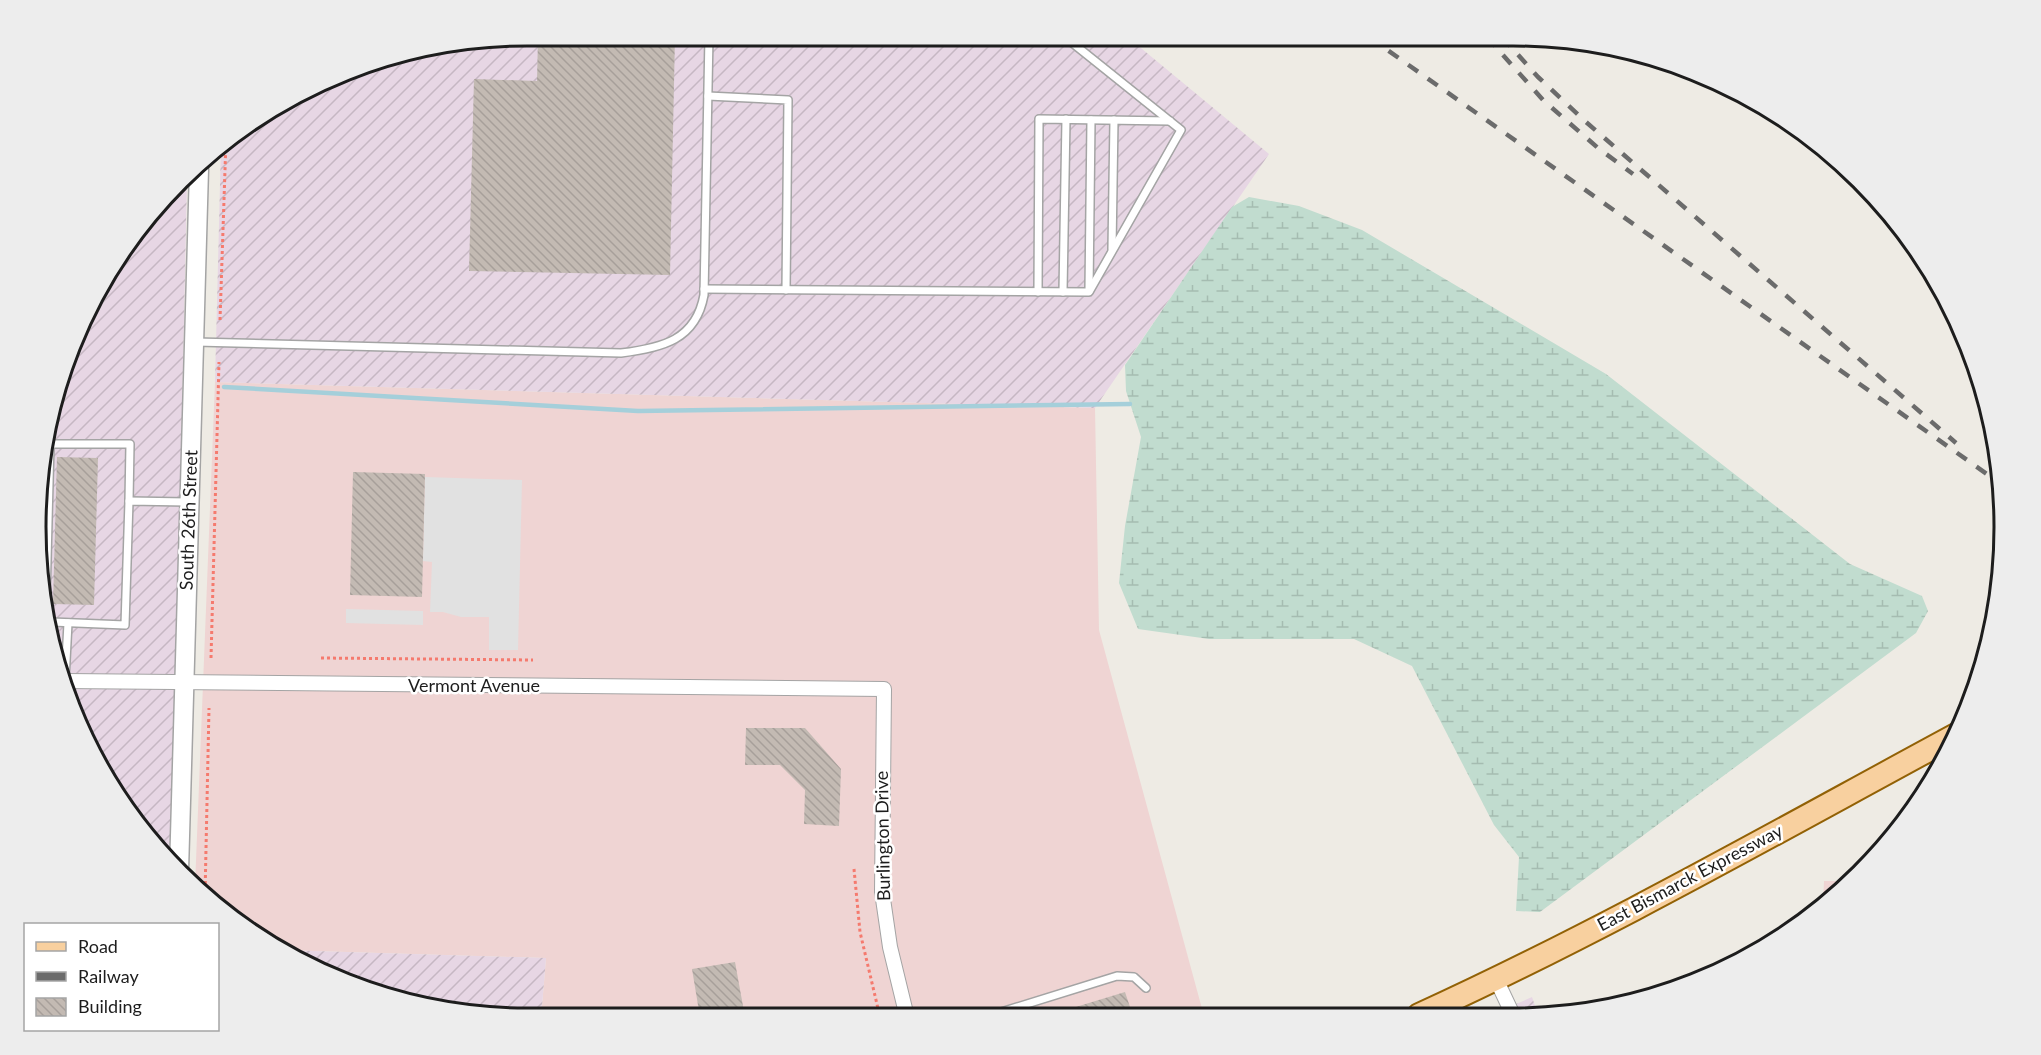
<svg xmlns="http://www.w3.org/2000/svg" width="2041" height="1055" font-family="Lato,sans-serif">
<defs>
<pattern id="industrial-furrows" width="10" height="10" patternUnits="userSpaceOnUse" patternTransform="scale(1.5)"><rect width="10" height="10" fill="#e7d6e4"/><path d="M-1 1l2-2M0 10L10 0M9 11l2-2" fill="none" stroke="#c6b7c3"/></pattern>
<pattern id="wetland-marsh" width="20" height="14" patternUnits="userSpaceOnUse" patternTransform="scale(1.5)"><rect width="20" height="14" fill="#c1dccf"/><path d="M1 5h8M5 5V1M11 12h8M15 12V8" fill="none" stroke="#a5bcb1"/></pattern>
<pattern id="building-back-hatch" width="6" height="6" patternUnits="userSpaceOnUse" patternTransform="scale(1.5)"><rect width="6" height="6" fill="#c3bab3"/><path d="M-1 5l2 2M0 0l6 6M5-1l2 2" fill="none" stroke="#a79f9a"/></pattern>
</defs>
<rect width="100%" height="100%" fill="#eeebe4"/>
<!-- commercial -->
<g fill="#efd4d3">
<path d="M215,382l880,26 4,222 105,386 -663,2 5,-60 -265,-8 -52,-32 -34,-32z"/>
<path d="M1824,881h26l-27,23z"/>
</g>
<!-- industrial -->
<g fill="url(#industrial-furrows)">
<path d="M528,36l604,1 -2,2 139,115 -174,254 -880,-26 6,-237 7,-7 141,-76z"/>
<path d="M187,181l-11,512 -3,173 -15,-14 -84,-136 -37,-156 16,-159 66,-146z"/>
<path d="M281,950l265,8 -5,60h-45l-95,-16 -91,-34z"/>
<path d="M1532,997l6,18h-47z"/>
</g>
<!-- wetland -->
<path fill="url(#wetland-marsh)" d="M1249,197l50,9 63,24 244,144 244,190 72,32 6,15 -12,22 -376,279 -24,-1 3,-54 -25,-32 -82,-159 -58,-27h-145l-71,-10 -19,-46 6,-57 16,-89 -15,-46 -1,-26 107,-158z"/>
<!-- parking -->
<g fill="#e1e1e1">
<path d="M425,477l97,3 -4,170h-29v-33h-28l-18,-5h-13l2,-50 -9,-1z"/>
<path d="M346,609l77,2v14l-77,-2z"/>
</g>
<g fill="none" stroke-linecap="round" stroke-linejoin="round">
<!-- stream -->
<path stroke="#a5cfda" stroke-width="4.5" d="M224,387l414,24 492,-7"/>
</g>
<!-- building -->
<g fill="url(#building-back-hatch)">
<path d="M538,36h137l-5,239 -201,-4 5,-192 63,2z"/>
<path d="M57,457l41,1 -4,147 -41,-1z"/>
<path d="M353,472l72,2 -3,123 -72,-2z"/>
<path d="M746,728h59l36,41 -2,57 -35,-2 1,-34 -25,-25h-35z"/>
<path d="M735,962l10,55h-45l-8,-48z"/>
<path d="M1125,992l8,24h-77v-3z"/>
</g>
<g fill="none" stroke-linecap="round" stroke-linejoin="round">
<!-- service casing -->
<g stroke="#a4a4a4" stroke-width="10">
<g id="service">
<path d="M708,96l80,4 -2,190"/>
<path d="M1112,249l2,-129"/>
<path d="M704,289l385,3 92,-162 -116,-93"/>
<path d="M1089,291l2,-171"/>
<path d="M1038,292l1,-173 131,2"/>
<path d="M1063,292l3,-173"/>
<path d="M196,342l425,11c41,-5 75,-13 83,-58l5,-259"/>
<path d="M46,599l4,-155h80l-1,57"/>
<path d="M52,622l73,3 4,-124 58,1"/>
<path d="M65,680l3,-57"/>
<path d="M985,1017l132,-41 17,1 12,11"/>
</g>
</g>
<!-- minor casing -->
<g stroke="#a4a4a4" stroke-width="16">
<g id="minor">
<path d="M65,681l819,8 -2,203 8,55 17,70"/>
<path d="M1496,979l17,36"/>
</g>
</g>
<!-- tertiary casing -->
<g stroke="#a4a4a4" stroke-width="21">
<path id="tertiary" d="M179,871l20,-702"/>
</g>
<!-- primary casing -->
<g stroke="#926105" stroke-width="26">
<path id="primary" d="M1419,1015c184,-84 361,-185 539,-281"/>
</g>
<!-- path -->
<g stroke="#f57a6e" stroke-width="3" stroke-dasharray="3 3" stroke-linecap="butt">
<path d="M220,320l6,-180"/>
<path d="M211,658l8,-296"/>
<path d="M321,658l212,2"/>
<path d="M854,869l6,63 20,85"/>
<path d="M205,896l4,-188"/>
<path d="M934,1016v1"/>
</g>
<!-- service -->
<use href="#service" stroke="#fff" stroke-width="7"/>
<!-- minor -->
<use href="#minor" stroke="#fff" stroke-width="14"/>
<!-- tertiary -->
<use href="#tertiary" stroke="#fff" stroke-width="18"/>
<!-- primary -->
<use href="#primary" stroke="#f8d09f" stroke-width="22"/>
<!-- rail -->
<g stroke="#6b6b6b" stroke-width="4.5" stroke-dasharray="12 12" stroke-linecap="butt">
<path d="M1369,37l632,447"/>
<path d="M1487,37l56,63 55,48 35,26"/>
<path d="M1502,37l36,40 48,45 370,321"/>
</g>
</g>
<g text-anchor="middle" stroke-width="5" stroke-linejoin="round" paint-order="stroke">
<!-- street labels -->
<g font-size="18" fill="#1d1d1d" stroke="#fff">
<text transform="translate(189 520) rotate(-88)" y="6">South 26th Street</text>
<text x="474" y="692">Vermont Avenue</text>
<text transform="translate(883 836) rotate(-91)" y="6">Burlington Drive</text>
<text transform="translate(1690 878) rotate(-28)" y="6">East Bismarck Expressway</text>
</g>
</g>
<!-- crop -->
<path d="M0 0H2041V1055H0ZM527 46H1513A481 481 0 0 1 1994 527V527A481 481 0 0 1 1513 1008H527A481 481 0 0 1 46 527V527A481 481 0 0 1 527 46Z" fill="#ededed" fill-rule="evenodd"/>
<path fill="none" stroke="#1d1d1d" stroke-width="3" d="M527 46H1513A481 481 0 0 1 1994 527V527A481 481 0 0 1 1513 1008H527A481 481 0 0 1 46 527V527A481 481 0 0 1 527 46Z"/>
<!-- legend -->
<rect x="24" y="923" width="195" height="108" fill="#ffffff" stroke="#a5a5a5" stroke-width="1.5"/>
<rect x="36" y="942" width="30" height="9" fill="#f8d09f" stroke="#a5a5a5" stroke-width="1.5"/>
<text x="78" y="953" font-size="18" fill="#1d1d1d">Road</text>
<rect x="36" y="972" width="30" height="9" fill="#6b6b6b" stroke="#a5a5a5" stroke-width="1.5"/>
<text x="78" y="983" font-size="18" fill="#1d1d1d">Railway</text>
<rect x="36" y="998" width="30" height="18" fill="url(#building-back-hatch)" stroke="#a5a5a5" stroke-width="1.5"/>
<text x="78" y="1013" font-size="18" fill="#1d1d1d">Building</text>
</svg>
